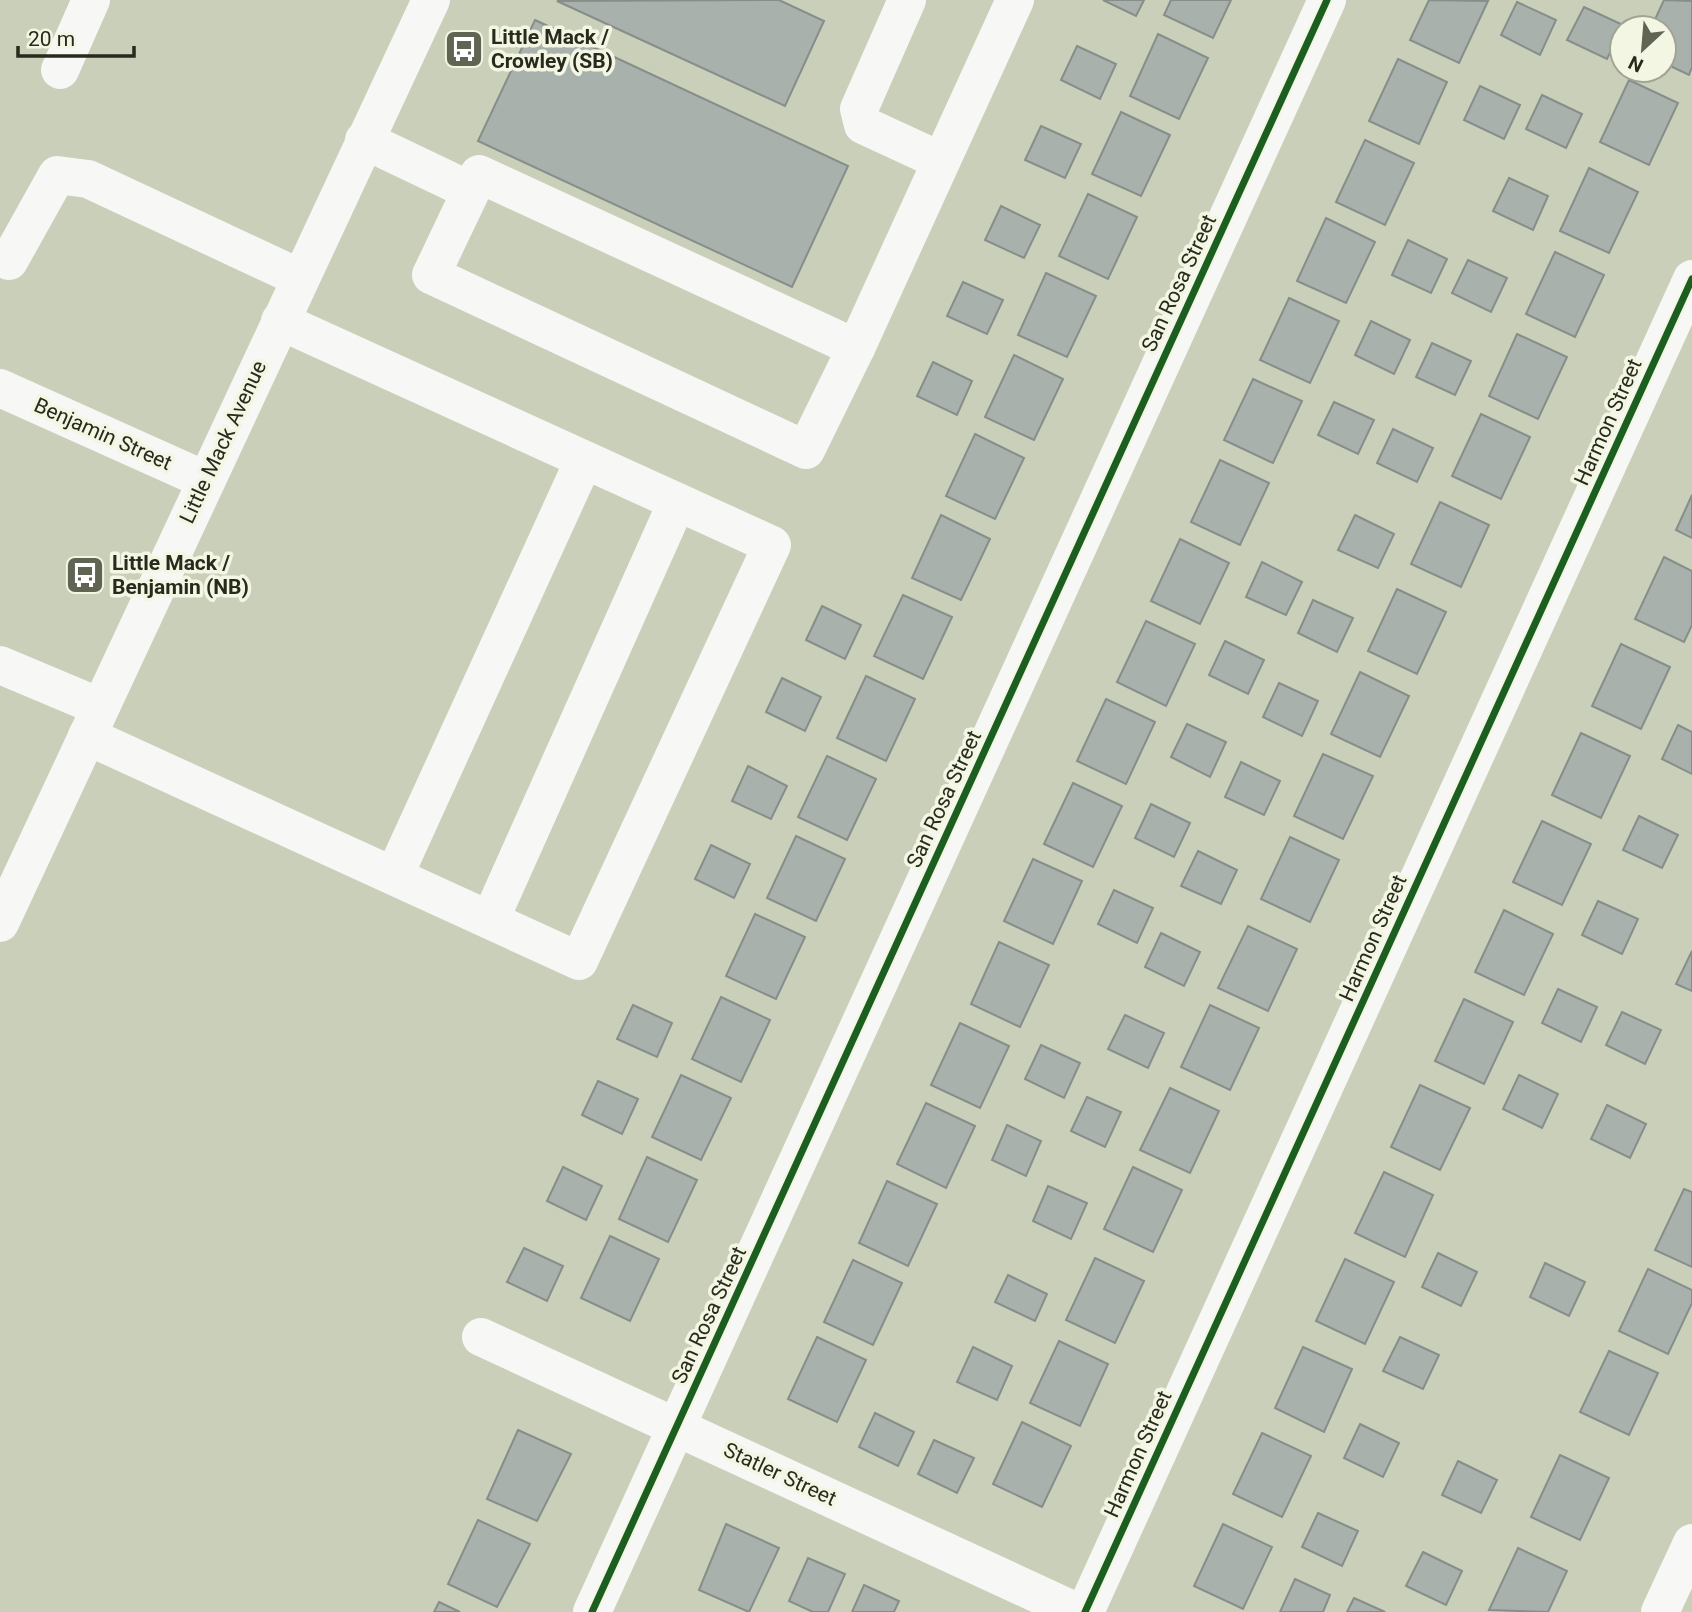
<svg xmlns="http://www.w3.org/2000/svg" width="1692" height="1612" font-family="Roboto,sans-serif">
<rect width="100%" height="100%" fill="#cacfba"/>
<!-- building -->
<g fill="#a8b1ac" stroke="#868e89" stroke-width="2">
<path d="M779,0l45,21 -39,85 -228,-105z"/>
<path d="M1103,0h41l-8,16z"/>
<path d="M1171,0h60l-18,38 -49,-23z"/>
<path d="M1429,0l59,1 -29,62 -49,-23z"/>
<path d="M1664,0l28,1v66l-3,8 -25,-12v-35h-13z"/>
<path d="M1517,2l39,18 -16,35 -39,-20z"/>
<path d="M1584,7l39,18 -16,34 -40,-19z"/>
<path d="M535,20l313,146 -56,121 -314,-146z"/>
<path d="M1158,34l50,24 -29,61 -49,-23z"/>
<path d="M1077,46l39,18 -16,35 -39,-19z"/>
<path d="M1398,59l49,23 -28,62 -50,-23z"/>
<path d="M1629,80l49,23 -29,62 -49,-23z"/>
<path d="M1480,86l40,19 -16,34 -40,-19z"/>
<path d="M1542,95l40,19 -16,34 -40,-19z"/>
<path d="M1121,112l49,23 -29,61 -49,-22z"/>
<path d="M1041,126l40,18 -16,34 -40,-18z"/>
<path d="M1365,140l49,23 -29,62 -49,-23z"/>
<path d="M1589,168l49,24 -29,61 -49,-22z"/>
<path d="M1509,178l39,18 -15,34 -40,-19z"/>
<path d="M1088,194l49,23 -29,62 -49,-23z"/>
<path d="M1001,206l39,19 -16,33 -39,-18z"/>
<path d="M1326,218l49,24 -29,61 -49,-22z"/>
<path d="M1408,240l39,19 -16,34 -39,-18z"/>
<path d="M1555,252l49,23 -29,62 -49,-23z"/>
<path d="M1468,260l39,18 -16,34 -39,-19z"/>
<path d="M1046,273l50,23 -29,61 -49,-22z"/>
<path d="M963,282l40,18 -16,34 -40,-18z"/>
<path d="M1289,298l50,23 -29,62 -50,-23z"/>
<path d="M1371,321l39,19 -16,34 -39,-19z"/>
<path d="M1517,334l50,23 -29,62 -49,-23z"/>
<path d="M1432,343l39,18 -16,34 -39,-18z"/>
<path d="M1014,355l49,24 -29,61 -49,-23z"/>
<path d="M933,362l39,19 -15,34 -40,-19z"/>
<path d="M1253,379l49,22 -29,62 -49,-23z"/>
<path d="M1334,402l40,18 -16,34 -40,-19z"/>
<path d="M1481,414l49,23 -29,62 -49,-23z"/>
<path d="M1393,429l40,19 -16,34 -40,-19z"/>
<path d="M975,434l49,24 -29,61 -49,-23z"/>
<path d="M1220,460l49,23 -29,62 -49,-23z"/>
<path d="M1692,495v43l-16,-8z"/>
<path d="M1440,502l49,23 -28,62 -50,-23z"/>
<path d="M941,515l49,24 -29,61 -49,-22z"/>
<path d="M1355,515l39,19 -16,34 -40,-18z"/>
<path d="M1180,539l49,24 -29,61 -49,-23z"/>
<path d="M1664,557l28,14v54l-8,17 -49,-23z"/>
<path d="M1262,562l40,20 -16,33 -40,-18z"/>
<path d="M1397,589l49,23 -29,62 -49,-23z"/>
<path d="M903,595l49,22 -29,62 -49,-23z"/>
<path d="M1313,600l40,18 -16,34 -39,-19z"/>
<path d="M822,606l39,19 -16,34 -39,-19z"/>
<path d="M1146,621l49,23 -29,62 -49,-24z"/>
<path d="M1225,641l39,19 -16,34 -39,-19z"/>
<path d="M1621,644l49,23 -29,62 -49,-23z"/>
<path d="M1360,672l49,24 -29,61 -49,-23z"/>
<path d="M866,676l49,23 -29,62 -49,-23z"/>
<path d="M782,678l39,19 -16,34 -39,-19z"/>
<path d="M1279,683l39,18 -16,35 -39,-19z"/>
<path d="M1106,699l49,23 -29,62 -49,-23z"/>
<path d="M1187,724l39,18 -16,35 -39,-20z"/>
<path d="M1678,725l14,7v42l-30,-15z"/>
<path d="M1581,733l49,23 -29,62 -49,-23z"/>
<path d="M1323,754l50,22 -30,63 -49,-23z"/>
<path d="M827,756l49,23 -29,61 -49,-23z"/>
<path d="M1241,762l39,19 -16,34 -39,-18z"/>
<path d="M748,766l39,20 -16,33 -39,-18z"/>
<path d="M1073,783l49,23 -29,61 -49,-23z"/>
<path d="M1151,804l39,19 -16,34 -39,-19z"/>
<path d="M1639,816l39,19 -16,33 -39,-18z"/>
<path d="M1542,821l49,23 -29,61 -49,-23z"/>
<path d="M796,836l49,23 -29,62 -49,-23z"/>
<path d="M1290,837l49,23 -29,62 -49,-23z"/>
<path d="M711,845l39,19 -16,34 -39,-19z"/>
<path d="M1198,851l39,19 -16,34 -40,-18z"/>
<path d="M1033,859l49,22 -29,63 -49,-23z"/>
<path d="M1114,890l39,18 -16,35 -39,-19z"/>
<path d="M1598,901l40,18 -16,35 -40,-19z"/>
<path d="M1504,910l49,24 -29,61 -49,-23z"/>
<path d="M755,914l50,23 -29,62 -50,-23z"/>
<path d="M1248,926l49,23 -29,62 -50,-23z"/>
<path d="M1161,933l39,19 -16,34 -39,-19z"/>
<path d="M999,942l50,23 -29,62 -49,-23z"/>
<path d="M1692,951v40l-16,-7z"/>
<path d="M1558,989l39,18 -16,35 -39,-19z"/>
<path d="M721,997l49,23 -29,62 -49,-23z"/>
<path d="M1464,999l49,23 -29,62 -49,-23z"/>
<path d="M633,1005l39,18 -15,34 -40,-18z"/>
<path d="M1210,1005l49,23 -29,62 -49,-23z"/>
<path d="M1622,1012l39,18 -16,34 -39,-19z"/>
<path d="M1125,1015l39,18 -16,35 -40,-19z"/>
<path d="M960,1023l49,23 -29,62 -49,-23z"/>
<path d="M1041,1045l39,18 -16,35 -39,-19z"/>
<path d="M681,1075l50,23 -30,62 -49,-23z"/>
<path d="M1519,1075l39,19 -16,34 -39,-19z"/>
<path d="M598,1081l40,18 -16,35 -40,-19z"/>
<path d="M1420,1085l50,23 -30,62 -49,-23z"/>
<path d="M1170,1088l49,23 -29,62 -50,-23z"/>
<path d="M1087,1097l34,15 -16,35 -34,-16z"/>
<path d="M926,1103l49,23 -29,62 -49,-24z"/>
<path d="M1607,1105l39,19 -16,34 -39,-19z"/>
<path d="M1007,1125l34,16 -15,35 -34,-16z"/>
<path d="M647,1157l50,23 -29,62 -49,-23z"/>
<path d="M563,1167l39,19 -16,34 -39,-19z"/>
<path d="M1133,1167l49,23 -29,62 -49,-23z"/>
<path d="M1384,1172l49,23 -28,62 -50,-24z"/>
<path d="M887,1181l50,23 -29,62 -49,-23z"/>
<path d="M1048,1186l39,17 -16,36 -38,-18z"/>
<path d="M1684,1189l8,3v75l-37,-17z"/>
<path d="M610,1236l49,23 -29,62 -49,-23z"/>
<path d="M524,1248l39,18 -16,35 -40,-19z"/>
<path d="M1438,1253l39,19 -16,34 -39,-19z"/>
<path d="M1095,1258l49,23 -29,62 -49,-23z"/>
<path d="M1345,1259l49,23 -29,62 -49,-23z"/>
<path d="M853,1260l49,23 -29,62 -49,-23z"/>
<path d="M1545,1263l40,19 -16,34 -39,-19z"/>
<path d="M1648,1269l44,21v13l-24,51 -49,-23z"/>
<path d="M1008,1275l39,19 -12,27 -40,-19z"/>
<path d="M817,1337l49,23 -29,62 -49,-23z"/>
<path d="M1400,1337l39,18 -16,34 -40,-18z"/>
<path d="M1059,1341l49,23 -28,62 -50,-23z"/>
<path d="M973,1347l39,19 -15,34 -40,-18z"/>
<path d="M1303,1347l49,22 -28,63 -49,-24z"/>
<path d="M1609,1351l49,22 -29,62 -49,-23z"/>
<path d="M875,1413l39,19 -16,34 -39,-19z"/>
<path d="M1022,1422l49,24 -29,61 -49,-23z"/>
<path d="M1360,1424l39,19 -16,34 -39,-19z"/>
<path d="M518,1430l53,24 -34,67 -50,-22z"/>
<path d="M1262,1433l49,23 -29,61 -49,-23z"/>
<path d="M934,1440l40,18 -17,35 -39,-19z"/>
<path d="M1560,1455l49,23 -29,62 -49,-23z"/>
<path d="M1458,1461l39,19 -16,33 -39,-18z"/>
<path d="M1318,1513l40,18 -16,35 -40,-19z"/>
<path d="M478,1520l52,24 -33,63 -49,-23z"/>
<path d="M726,1524l53,24 -30,64 -50,-22z"/>
<path d="M1223,1524l49,23 -29,62 -49,-23z"/>
<path d="M1518,1548l49,23 -19,41 -59,-2z"/>
<path d="M1423,1552l39,19 -16,34 -40,-19z"/>
<path d="M808,1558l37,16 -17,38h-15l-24,-11z"/>
<path d="M1295,1579l35,16 -7,17h-43z"/>
<path d="M864,1585l35,16 -5,11h-42z"/>
<path d="M1354,1598l31,14h-38z"/>
<path d="M439,1602l21,10h-26z"/>
</g>
<g fill="none" stroke-linecap="round" stroke-linejoin="round">
<!-- minor -->
<g stroke="#f7f8f5" stroke-width="38">
<path d="M907,0l-48,109 4,16 78,36"/>
<path d="M60,70l31,-70"/>
<path d="M364,140l107,51 -40,84 375,175 50,-102 -377,-174 -8,17"/>
<path d="M9,261l48,-86 31,4 212,99"/>
<path d="M856,348l159,-348"/>
<path d="M0,388l205,92"/>
<path d="M0,665l100,42"/>
<path d="M87,736l492,225 193,-416 -492,-224"/>
<path d="M394,876l190,-416"/>
<path d="M490,920l187,-418"/>
<path d="M481,1337l596,275"/>
<path d="M592,1612l735,-1612"/>
<path d="M1085,1612l607,-1333"/>
<path d="M1660,1612l32,-69"/>
</g>
<!-- major -->
<path stroke="#f7f8f5" stroke-width="38" d="M0,923l431,-923"/>
<!-- cycleway casing -->
<g stroke="#f2f6e3" stroke-width="11">
<g id="cycleway">
<path d="M592,1612l735,-1612"/>
<path d="M1085,1612l607,-1333"/>
</g>
</g>
<!-- cycleway -->
<use href="#cycleway" stroke="#1b5e20" stroke-width="7"/>
</g>
<!-- icons -->
<defs>
<g id="bus-square" transform="scale(2.0125)"><rect x="-9" y="-9" width="18" height="18" rx="4" fill="#606453" stroke="#f2f6e3"/><path d="M-5-6H5V4H4V6H2V4H-2V6H-4V4H-5ZM-3.5-4V0h7V-4ZM-3.5 1.2v1.5H-2V1.2ZM2 1.2v1.5H3.5V1.2Z" fill="#fff"/></g>
</defs>
<g fill-rule="evenodd">
<use href="#bus-square" x="464" y="49"/>
<use href="#bus-square" x="85" y="575"/>
</g>
<g text-anchor="middle" stroke-width="7" stroke-linejoin="round" paint-order="stroke">
<!-- poi labels -->
<g font-size="21" font-weight="bold" fill="#272a1c" stroke="#f2f6e3" text-anchor="start">
<text x="491" y="44">Little Mack /<tspan x="491" dy="24">Crowley (SB)</tspan></text>
<text x="112" y="570">Little Mack /<tspan x="112" dy="24">Benjamin (NB)</tspan></text>
</g>
<!-- street labels -->
<g font-size="21" fill="#272a1c" stroke="#f2f6e3">
<text transform="translate(1179 283) rotate(-65)" y="7">San Rosa Street</text>
<text transform="translate(1608 422) rotate(-66)" y="7">Harmon Street</text>
<text transform="translate(103 434) rotate(24)" y="7">Benjamin Street</text>
<text transform="translate(223 442) rotate(-65)" y="7">Little Mack Avenue</text>
<text transform="translate(944 799) rotate(-65)" y="7">San Rosa Street</text>
<text transform="translate(1373 938) rotate(-66)" y="7">Harmon Street</text>
<text transform="translate(709 1315) rotate(-65)" y="7">San Rosa Street</text>
<text transform="translate(1138 1454) rotate(-66)" y="7">Harmon Street</text>
<text transform="translate(780 1474) rotate(25)" y="7">Statler Street</text>
</g>
</g>
<!-- north arrow -->
<g transform="translate(1643 49) rotate(206)"><circle r="33" fill="#f2f6e3" stroke="#a1a493" stroke-width="2"/>
<path d="M0-5L12 26L0 18L-12 26Z" fill="#606453"/>
<text y="-10" font-size="19" font-weight="bold" text-anchor="middle" fill="#272a1c">N</text>
</g>
<!-- scale -->
<path d="M18 46v10h116v-10" fill="none" stroke="#272a1c" stroke-width="3.5"/>
<text x="28" y="46" font-size="21" fill="#272a1c" stroke="#f2f6e3" stroke-width="5" paint-order="stroke">20 m</text>
</svg>
